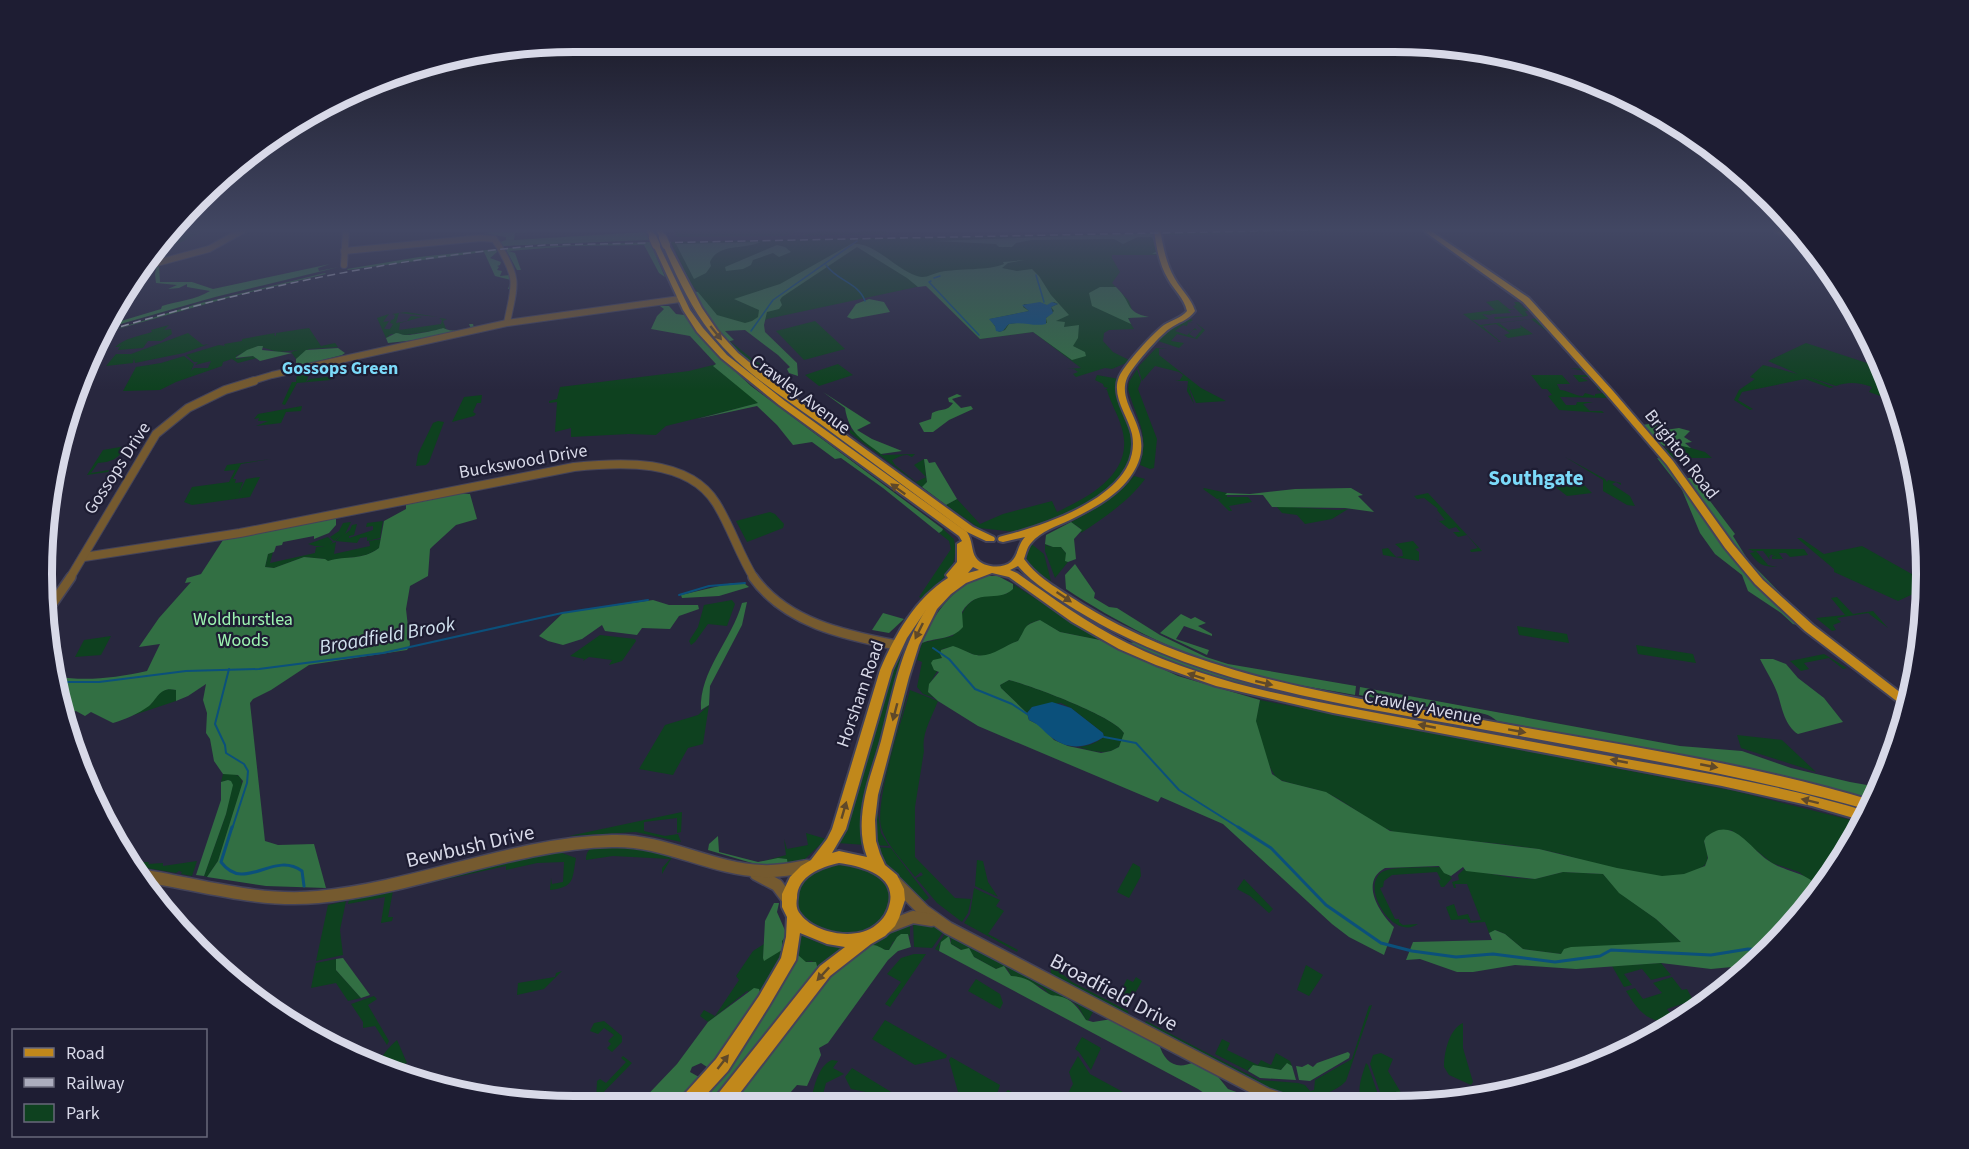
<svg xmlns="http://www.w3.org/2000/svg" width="1969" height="1149" font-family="'Source Sans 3',sans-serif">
<rect width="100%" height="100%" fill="#28273e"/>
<!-- green -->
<g fill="#0e411f">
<path d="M179,229h49h-20l-27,13 -19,5z"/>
<path d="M673,229h127l-14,7 -109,1z"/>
<path d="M845,229h3v5l15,-3h24l1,3 -86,2 16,-5 25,1 1,2z"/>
<path d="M1393,229l19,1 -248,5 6,-2z"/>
<path d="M1157,233l1,22h-46v3l8,14 -8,11 17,18 5,16 -6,2 6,10 -25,1 -5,3 -1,8 10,11 18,9 -19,8 -7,-1 -29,9 -3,-3 5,-2 -4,-3h-7l14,-1 -48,-36 -53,7 -54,-54 -159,34 -13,10 -32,-5 -32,-42 -19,-40z"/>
<path d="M1498,300l11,9h7l-3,-3 3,-1 -2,-3h5l5,6 7,2 -6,1 3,5 -33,3 -1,-2 29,-1 -7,-7 -8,1 3,3 -19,1 -3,-2 3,3 -10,-1 7,5 -17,1 8,5 59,-7 11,13 -2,1 -17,-13 -32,4 9,7 13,-2 -1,-3 13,9 -25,4 -4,-3 6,-2 -14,-9 -14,2 19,16h-4l2,-1 -36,-27 32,-4 -9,-8z"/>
<path d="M406,312l32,5 -39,-4 -3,10 11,-2 4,-5 11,1 -22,6 -1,7 42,-6 1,-4 -3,-2 8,1 -4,2 3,8 -40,6 -15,-1 -5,4 -9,-20 12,-4 -6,8 6,-1 -5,8h6l3,-5 -3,-1 1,-3 3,-1 1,-4 -3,-1z"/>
<path d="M1190,319l3,1 -3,2 4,1 -6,-1 -1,4 -4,-1 -8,6 12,4 8,-7 2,2h-4l-4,4 6,4 7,-9 -6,-6 9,7 -8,9 -20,-5 -6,7 13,2 -5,5 -21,-7 9,-12z"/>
<path d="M815,321l30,28 -41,11 -28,-29z"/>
<path d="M169,325l-5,5 7,-1 1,5 -11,7h-13l-5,7 -25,2 4,-7 -3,4h-4c10,-9 24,-11 37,-15l-1,-2z"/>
<path d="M309,328l12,18 14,-3 3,4 -29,2 -13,10 -5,-7 7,-2 -20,2 -20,-6 -22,10v3l18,-3 3,2 -19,5 -6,-4 -9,3 -1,4 -46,16 -16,8 -37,1 13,-24 25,-4 23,-7 10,8 -3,7 3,-3h14l3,-7 -16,4 3,-3h-4l-8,-7 33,-10 6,1 -1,-2 18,-3v-2l33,-6 -1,2 2,1v-3z"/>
<path d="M188,333l15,12 6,-1 -25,9 -49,10 -1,-5 -1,5 -27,3 10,-12h15z"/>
<path d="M730,341l21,17 42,27 -7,1 -5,-2 -36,-25 -18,-17z"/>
<path d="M1806,343l64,21 8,-10 8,16 7,23 -7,5 -17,-6 3,-5c-13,-4 -22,-6 -36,-1l-30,-10 28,11 -4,1 -25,-9 -63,13 -4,8 15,9 -3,1 -16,-10 5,-10 16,-11 -5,-2 13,-12 35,9 -30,-13z"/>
<path d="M1156,348l11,1h-8v6l42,33 25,13 -30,2 -8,-18 6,19 -7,-13 1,-10h-13l5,-1 3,-5 -4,-3 -24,-6 -13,15 -4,-14z"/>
<path d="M717,364l42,39 -93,23 -10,9 -27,-1 -58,3v-9l-16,4 2,-30 -8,1v-2l8,-2 3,-12 129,-16z"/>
<path d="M838,364l15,11 -34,11 -14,-11z"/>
<path d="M312,368l-6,14 4,-3 24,-3 -3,4 -34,3 -12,22 -3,-1 10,-22h4l1,-8 -5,-1z"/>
<path d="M1570,368l14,1 19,22 -6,-1 1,-2 -10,-11h-8l8,4 -9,1 -6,-7h-11l8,9h-13l3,6c8,0 14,6 23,6l2,-3 10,3v-2l9,-1 6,5 -50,-1 6,8h10l1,-3h16l-10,2 7,7h12l2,2 -45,-3 -11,-14 4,-1 -5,-6h-5l-11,-14h57l-4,-4z"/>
<path d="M1137,369l4,12 -3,8 19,50 -3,29 -4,1 -10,-4c10,-32 -4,-46 -12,-76l1,-7z"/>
<path d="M1097,375l22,4c6,21 16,46 15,68 -2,47 -74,68 -109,82l-1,4 -45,-5 -33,-23 11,-6 23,25 23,-10 49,-13 5,11c32,-15 75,-38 66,-79 -3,-16 -12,-28 -16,-43h-2l3,-2 -4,-1 -1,-3 -8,-4z"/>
<path d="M482,395l-1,8h-4l-4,9 3,2 -2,2 -22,6 12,-25z"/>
<path d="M302,406l-1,5 -15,1 -5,11 -25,3 12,-5h-10l1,-3 -5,1 4,-5z"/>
<path d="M438,421l6,1 -15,40 -3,3 -10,1 2,-12 15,-31z"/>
<path d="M850,429l33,26 32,-1 -3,3c-7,-5 -13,0 -20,3l3,5 21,17 10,-5 -12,-12 10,-6 3,25 -5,3 -72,-54z"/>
<path d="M1656,443l24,14 -14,-10 4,2 3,-6 32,9 7,6h-29l3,3c-15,-2 -21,-8 -30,-18z"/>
<path d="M126,446c-8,14 -16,16 -28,17l-7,10 18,-3 -1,2 -21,3 16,-25z"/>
<path d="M1565,457l40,22 2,3 1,-2 13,3v2l-5,-3 -4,2 18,12 5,10 -8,-1 -24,-14v-11z"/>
<path d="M271,459l-30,5 -8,15h3l-1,4 8,-1 -5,13 8,-16 14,-2 -10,20 -58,8 -8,-3 8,-15 37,-5 6,-12 -11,1 3,-6z"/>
<path d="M1134,476l11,3c-17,23 -40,38 -64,54l-1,-5 -9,-6c23,-12 47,-25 63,-46z"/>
<path d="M1576,477l16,16 -25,3 -19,-15z"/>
<path d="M1204,488l23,5v4h21l4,5 -23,4 3,5h-3l-11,-11 4,-2 -5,1 -14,-10z"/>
<path d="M1428,493l54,58 -11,1 -1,-2 8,-2 -11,-13 -9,2 -5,-5h7l-4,-5 -7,2 -14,-11 4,3 6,-1 -8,-10 1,-1 -14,-11 -7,1 -3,-3z"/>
<path d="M1276,506l62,4 10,-1 -16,10 -27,5 -8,-9 -15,-2z"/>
<path d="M770,512l5,2 9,10 -1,4 -36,14 -11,-21z"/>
<path d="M383,521l-3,17 -13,3v-4l-7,1 -3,5 -22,-2 7,-6 -8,6 -4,-4 9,-6 4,-8 8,-1 -6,12 5,-4 2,-5 5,-1 -3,11 -5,1v2l24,-8v-4l-7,1 1,-4z"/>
<path d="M943,529l11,10c6,31 -12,39 -31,60l-4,-2 32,-48 -2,-8 -10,-8z"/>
<path d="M328,537l5,5 -3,2 6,-2 -2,12 36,-8 -1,-5 12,-2 -2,9c-17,13 -32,7 -52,14l-2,-3 -21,-2 -30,11 -9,-1 3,-13 5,-2 -3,11 45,-10 1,-6 9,-1h-10l-7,-2z"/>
<path d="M1797,538h4l23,16 38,-8 64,36v6l-28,13 -64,-29v-3z"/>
<path d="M1413,541l6,7 -4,1 4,3v9l-36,-6 -1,-6 6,-1 8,9 7,-1 -1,-6 -7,-6z"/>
<path d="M1029,542l15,12 7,27 -19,-12 -6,-6z"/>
<path d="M1045,544l3,2 13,1 5,6v8l2,1 -13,16 -10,-27z"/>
<path d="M1748,549h56l4,6 -18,2 -4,-4h-7l4,6h-11v-3l5,1 -13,-5 7,3 -2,2 1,3 -7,-9h-7l12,14 9,2c-14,0 -19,-3 -27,-14l5,-1z"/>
<path d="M1013,584l87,56 -40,-8 -21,-12 -10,4 -11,17c-12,4 -23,15 -35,15 -16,0 -26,-14 -42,-6 2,23 -10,23 -13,42l6,6 -11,-4 -6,-7 5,-25 -5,-2 5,-17 31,-7c13,-34 15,-41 53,-42l8,-7z"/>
<path d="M1837,597l16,17 20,-3 15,17 -20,-15 -31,5 4,4 -8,3 3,5 -4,1 -16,-13 29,-3 -14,-17z"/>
<path d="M732,600l3,4 -8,22 -19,-2 -13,18 -4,3 -2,-4 9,-14 6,-22z"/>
<path d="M1517,626l50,8 2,9 -50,-8z"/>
<path d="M600,635l35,4 1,2 -14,20 -13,4 3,-5 -23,-3 -6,4 1,-2 -14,-3z"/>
<path d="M111,636l-10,19 -26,2 9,-17z"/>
<path d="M1636,645l57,9 3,9 -58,-9z"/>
<path d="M1824,654l23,14 -4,1 -14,-11 -25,5 5,6 -8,2 -11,-10z"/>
<path d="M894,657l10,4 -39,184 -27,-2z"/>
<path d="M1009,680c21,5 107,37 115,53 -1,25 -29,20 -45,14 9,-1 17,-4 25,-10l-1,-4 -32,-25 -10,-5 -29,4 -5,6 -26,-25 -1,-3z"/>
<path d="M170,689l6,1v11l-42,14 17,-11 9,-13z"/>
<path d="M910,690l28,11c-6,16 -17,33 -14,50l-9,56v50l40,41 16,1 -3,14 -6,9 -25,-19 -21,-25 7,-3 -2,-3 -6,5c-11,-15 -29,-32 -34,-50 -6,-28 21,-106 29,-137z"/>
<path d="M903,695h4l-30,113 4,25 8,13 -14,-1 -2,-29z"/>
<path d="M1260,700l475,91 128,32 -26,47 -16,20 -22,-18 -27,-9 -41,-33 -27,11c3,12 8,22 -5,28 -43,23 -116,-13 -161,-20 -45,-7 -92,-10 -137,-15 -27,-7 -46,-27 -70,-39 -17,-8 -36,-9 -53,-16 -10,-10 -23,-45 -22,-60 1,-6 3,-13 4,-19z"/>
<path d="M709,705l-6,39 -15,4 -15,27 -34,-6 26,-44 33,-10z"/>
<path d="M1737,735l45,5 34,32 -75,-24z"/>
<path d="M232,773l9,4 1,9 -24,75 -11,16 -3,-1 22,-62 5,-33 -3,-1 -7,2 2,-8z"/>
<path d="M682,812l-1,20 -4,1v-15l-33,4v9l21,5 13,-2 3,8 -45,-10 -67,4z"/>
<path d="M806,833l20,6 -21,20 -17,7 -6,-8 -18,3 22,-6 -2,-16 3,10 21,-4z"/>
<path d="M606,844l68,10 -12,20v-6l8,-9 -57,-3 -27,4c0,-13 9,-14 20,-16z"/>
<path d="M875,847l16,1 38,50 -7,5 -42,-44z"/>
<path d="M562,849v4l14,5c-4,22 -1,29 -26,32l1,-12 1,6 11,-2 1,-20 -27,1 -31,7v-4l-113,25 -5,26h5l-1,4 -11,2 4,-26 -37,7 2,-8z"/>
<path d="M134,859v3h15l-1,2 15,-1v3l34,-5 -5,15 -11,-2 1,-2 -3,-1 -3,2 -41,-7 -4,-6z"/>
<path d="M977,860l6,1 5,21 10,15 -23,-11z"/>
<path d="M836,862c25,4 57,9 54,42 -1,8 -7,18 -14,22 -4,3 -11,7 -16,8 -24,4 -79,-10 -63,-44 3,-5 5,-12 10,-15 8,-6 20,-9 29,-13z"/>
<path d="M1133,863l7,4 1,9 -12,22 -12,-6z"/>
<path d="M1440,867l12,11 -8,9h-3l-3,-7h3l-4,-8 -45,3 -8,6 -1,6 -3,1 15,31h4v3l4,3 15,-1c-26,18 -60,-41 -34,-53 12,-5 42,-3 56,-4z"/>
<path d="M1464,869l50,9 21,1 28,-7 40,2 17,19 36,26 26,24 -121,11 -38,-5 -18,-15 -9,-4 -7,3 -4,-11 -16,1 -2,-4 -16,1 -5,-13 8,-3 4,12 10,-2 3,7 10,-1 -14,-36h-12l1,4h-2l-2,-6 7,-2 -1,-5z"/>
<path d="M1244,879l29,30 -4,4 -19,-17 -13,-7z"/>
<path d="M974,888l26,12 -4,6 8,5 -16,23 30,16 -1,2 -53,-29 6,-9z"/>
<path d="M346,901l-6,29 3,25 -27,6 12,-56z"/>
<path d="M913,921l17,2 14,8 -12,17 -18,-1z"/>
<path d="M910,922v15l-2,-3 -15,8 -4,8 -26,-2 31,-20z"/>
<path d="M946,932l138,71 -1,4 10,5 -5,9 -2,-1 -8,-14 -6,-5 -22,-6 -8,-8 -31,-11 -4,-8 -6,-1 -5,2 -45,-25v-6l-12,8v5l-4,-2z"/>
<path d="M798,933l19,9 27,5 -26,23 -6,-9 -6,1 -12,-5z"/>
<path d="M787,935l-1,15 -25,46 -14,-5 -39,31 -8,-6 4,-6 11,6 24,-36 -3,-4 17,-25 11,-7 -1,14z"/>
<path d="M914,954h12l-36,53 -5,-3 16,-22 -14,-8 14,-16z"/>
<path d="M336,959v11l25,28 -13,3 -12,-18 -25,5 5,-25z"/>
<path d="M1661,963l10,12 -20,5 -9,-11 -18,5 8,11 -8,2 -12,-21z"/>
<path d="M1050,964l22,18 56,29 1,6 -73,-39 -5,-5z"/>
<path d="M1306,965l17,10 -14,21 -12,-6z"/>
<path d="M562,971l-18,18 -27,6 1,-12 37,-6 1,-4z"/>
<path d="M1067,975l49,25 11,-21 6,3 3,-5 6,4 -15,26 2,2z"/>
<path d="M1672,977l10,13 5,-1 10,19 -5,4 -7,-9 -18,6 8,11c-25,6 -37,-9 -49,-29l9,-3 8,11 19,-6 -9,-10z"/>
<path d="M976,979l24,15 3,9 -3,6 -32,-18z"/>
<path d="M374,996l3,3 -9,6 21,36 -2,4 -12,-19 -12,2v-6l-12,-18z"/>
<path d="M1372,1005l-26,76c-14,16 -46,19 -65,14l-137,-71 2,-3 113,59 39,3 7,2 5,6 4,-1 1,-10 37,-21 17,-53z"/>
<path d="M885,1020l62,35 -1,3 -31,7 -43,-26z"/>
<path d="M604,1021l18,15v6l-10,10 -5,-4 4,-4 -3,-3 6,-6 -10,-7 -6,6 -8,-3 4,-8z"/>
<path d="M1463,1023v25l10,34 -2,3 -22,-10 -5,-8c0,-14 5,-38 19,-44z"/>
<path d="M1082,1037l19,11 -10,22 -12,-18 -4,-3z"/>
<path d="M1222,1039l8,4 -3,7 31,15 3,-5 10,5 5,-12 14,8 2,5 -7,-1 -4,5 -24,-4 -8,2 -1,3 -33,-17z"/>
<path d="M397,1040l10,23 -24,6 -4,-2c2,-12 9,-19 18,-27z"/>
<path d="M1381,1053l12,6 -5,12 21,35h-24l-15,-42 3,-9z"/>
<path d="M623,1056l9,7 -36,37 1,-19 3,-2 6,4 20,-21 -5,-4z"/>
<path d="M1078,1056l12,18 33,18 2,2 -6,12h-58l12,-22 -4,-12z"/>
<path d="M951,1057l49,28 -7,21h-35l2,-7 -11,-39z"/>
<path d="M832,1060l6,1 -5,7 11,6 -18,9 -6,23h-10c3,-15 7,-40 22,-46z"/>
<path d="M1366,1063l2,2 14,41h-19c-7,-16 -2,-27 3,-43z"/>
<path d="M852,1068l62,38h-25l2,-9 -40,-8 -6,-12z"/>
<path d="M1008,1090l29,16h-41l4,-9z"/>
</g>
<!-- forest -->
<g fill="#326f43" fill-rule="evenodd">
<path d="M520,229h64l-69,4 -1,7 132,-8 3,8 -146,6 -3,-4 6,-2v-3l-23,-4z"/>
<path d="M1157,233l6,21h-11l5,-3 -5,-14h-14l-15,7 -9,-5 -83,1 -15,3 -4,4h-13l-3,-3 -62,-3z"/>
<path d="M650,242l15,35 -6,-4 -15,-28 -72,1 -63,5 6,2 6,17h-4l-12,-22z"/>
<path d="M760,242c-16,8 -42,1 -50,20l1,4 -5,7 -12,6 -18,-35z"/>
<path d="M851,244c23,-3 44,25 66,32 9,3 14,-2 23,-4 20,-4 47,-1 64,-8l-1,-2 22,-2 -17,3 -6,5 15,3 15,-2 7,7 12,19 18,20 -13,6 9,1 -1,5 15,-2 -1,13 -5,8 12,6 1,4 -14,4 -39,-28 -53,7 -54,-53 -8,1 -11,-9 -50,-31 -75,50 -2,3 2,5 -3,4 -12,3 -3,13 1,7 32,31 1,13 -9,-3 -2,-4 3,-2 -12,-12 -33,-25 -20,1 9,9 -7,2 -35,-51 6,1 19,23 28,8 7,-2 6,-4 1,-7 -25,-11 46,-15zM1054,302l4,2 -7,3 3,4 -8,7 1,5 -23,-1 -15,2 -4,6 -6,2 -9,-13 39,-8 -6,-4 1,-3 25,1z"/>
<path d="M777,245l8,2 6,5 -12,5 -6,-4 -20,7 -2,5 -8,4 -17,2 -1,-4z"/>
<path d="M496,249l1,3 -7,6 11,4 -1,3 -3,1 2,1 -2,3 5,1 -2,5 11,-1 -2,14h-1l3,-9 -16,-4 -11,-24 -136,18 -1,-1 72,-12z"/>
<path d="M330,264l-12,4 1,3 20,-4 -124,30 -105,30 1,-3 50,-15 1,-3c16,-5 33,-6 48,-15l-23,-4v-3l-8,4 -11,1 9,-4 -21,-2 -1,-9 2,-9h2l1,17h32l21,7z"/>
<path d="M325,273l1,1 -88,21 -131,37 90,-28z"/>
<path d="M1100,287h16c17,16 8,25 33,30l-21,1 3,6 -39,-18 -3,-13z"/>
<path d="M869,299l15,3 6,10 -38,7 -5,-2 9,-13z"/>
<path d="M660,306h9l7,8 8,1 22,29 45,42 192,143 -1,2 -3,2 -56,-45 -42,-30 -6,1 -23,-17 -19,3 -16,-20 -20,-19 -60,13 61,-16 -45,-37 3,-2 -26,-28 -39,-7 6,-13 7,-7z"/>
<path d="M469,324h4l1,4 -1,1 -48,10 -37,4 -2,-5 10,-5c3,0 6,2 9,2 5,1 33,-5 38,-7 9,4 18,3 28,1z"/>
<path d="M258,346h5l-1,4 30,3 -32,8 -7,-5 -18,2 12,-8z"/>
<path d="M338,348l7,5 -3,2 -46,12v-8l10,-9z"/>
<path d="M823,392l48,31 -14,7 15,9 30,12 -21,3c-19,-15 -32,-20 -36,-46z"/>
<path d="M957,394l5,2 -10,3 9,9 10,-2 2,3 -24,11 -16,12h-9l-5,-9 12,-4 1,-6c10,-5 15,-1 21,-10l-4,-1 -1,-4z"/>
<path d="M1649,424l15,1 2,1 -4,2 3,2 14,-2 11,3 -6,6 8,5 -7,1 6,5 -18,-4 2,3 -2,1c-14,-1 -22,-13 -31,-23z"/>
<path d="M1657,458l6,1 134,166 -4,-1 -12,-11 -33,-22 -6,-16 -27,-21 -15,-21 -18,-43z"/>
<path d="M924,459h3l2,4 6,-1 22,37 -11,6 -24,-18 5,-5z"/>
<path d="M1686,478h9l12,15v4l28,37 -2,2 15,24 44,45c-25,-4 -90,-102 -106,-127z"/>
<path d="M1351,488l12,7 -5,1 16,16 -29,-4 -73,-1 -9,-12h-38l2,-2 23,1 45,-5z"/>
<path d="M453,493l17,1 7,25 -21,6 -23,21 -3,3 -2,27 -18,10 -4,23 4,36 -3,5 -98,15 -38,25 -18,9 -3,4 15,138 13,4 36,-1 12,44 -60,-2 -59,-9 11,-16 25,-80 -5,-6 -15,-1 -9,-13 -4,-22 -4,-6 1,-20 -4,-13 3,-16 -18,12 -12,5v-11c-16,-4 -18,8 -27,16 -11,8 -23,13 -36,17l-22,-11 -6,4 -9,-5 -12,3 -7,-37c31,4 59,1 90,-6l13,-27 -21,3 20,-29 32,-36 -6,1 2,-5 14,-4 22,-34 113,-23v8l-7,8 -15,6v-3l-31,6 -1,3 -6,1 -2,6 -6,2 -3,13 9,1 30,-11 21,2 3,2c19,-6 34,0 51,-13l5,-27 22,-12v-6z"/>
<path d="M1071,522l11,8 -8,9 2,20 -8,3 -3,-1 1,-8 -5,-6h-8l-8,-3 1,-9z"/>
<path d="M1075,564l20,29 -1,5 15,9 8,1 43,27 46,22 22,7 128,22 -1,9c-41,-8 -85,-13 -125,-26 -57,-18 -114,-47 -164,-80l-1,-14z"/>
<path d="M983,576h15l15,8v5c-16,15 -35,-3 -51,23l1,15c-11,13 -26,10 -41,16 12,-30 30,-55 61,-67z"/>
<path d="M732,583l13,1 4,3 -30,9 -37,2 -1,-3z"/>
<path d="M653,600l16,5h29l1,4 -20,7 -9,13 -28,-1 -5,7 -32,-4 -3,-6 -20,14 -19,6 -15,-4 -9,-5 24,-23z"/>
<path d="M747,602l-5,23 -32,61 -1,19 -8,5c-2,-39 31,-70 41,-107z"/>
<path d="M883,613l21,6 -15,14 -17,-3z"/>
<path d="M1181,614l10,5 4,-2 11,6 -8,3 14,8v2l-28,-10 -8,13 33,11 -2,5 -47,-22z"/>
<path d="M1040,620l20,12 40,8 78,36 82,24 -4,21 16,53 10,7 44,11 64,39 149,18 78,19 45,8 22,-2 21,-8 3,-8 -4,-17 2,-4c7,-5 13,-9 22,-7 15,3 27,22 41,31 17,12 38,10 52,29l-50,61 -10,8 -29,8 -21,2 -50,-6 -85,6 -61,-4 -42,7h-16l-37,-13 -14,1 7,-18 79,-2 -3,-7 6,-3 10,4 18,15 38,5 3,-5 7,-2 110,-5 -25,-23 -37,-26 -16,-19 -40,-2 -28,7 -69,-8 -3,-4 -12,9 -7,-3 -5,-7 -54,2c-26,14 -5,45 9,59l-10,28 -35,-18 -17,-13 -109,-100 -62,-27 -3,5 -180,-76 -40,-25 -10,-9 1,-8 10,-12 -5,-2 -3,-7 2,-3 9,-2 -2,-4 1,-4 12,-4c7,2 12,5 19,8 18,6 30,-8 46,-13 9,-14 4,-15 22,-21zM1009,680c21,5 107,37 115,53l-5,14 -8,4 -10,2 -33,-7 -14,-6 -13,-14 -12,-6 -2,-7 -26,-25 -1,-3z"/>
<path d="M1135,642l72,29 50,13 55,12 3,4 -2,2 -46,-9 -70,-19 -68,-28v-3z"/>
<path d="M1760,659h13l13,5 12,14 26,20 19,24 -45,12c-13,-8 -16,-26 -20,-39 -4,-12 -12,-24 -18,-36z"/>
<path d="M1360,687l320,59 62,5 49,17 59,14 17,3 11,-2 5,2 -8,15 -93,-25 -285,-54c-10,-9 -21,-9 -33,-8l-105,-18z"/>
<path d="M1481,729l144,24v7l-141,-27z"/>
<path d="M228,780l3,1 2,4 -7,29 -22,62 -8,-1 25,-75v-18z"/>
<path d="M718,836l1,16 39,10 20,-4 9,1 1,7h-26l-54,-16 1,-6z"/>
<path d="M774,903h5l-2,9 10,23 -5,6v9l-18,11 -1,-3 2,-37z"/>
<path d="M901,934h7l3,13 -13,4 -10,9 -60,83 -9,5 2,7 -14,31 -10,-1 -7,8 12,2 -3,10 -70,1 100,-133 42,-28c8,-1 12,6 18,5l8,-13z"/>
<path d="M949,936l2,8 10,6 8,-2 5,9 22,12 8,-3 7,10c19,1 23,9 38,18 3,2 5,1 9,2 15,3 20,12 28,24l7,2 19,-3 47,25c5,17 16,27 35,18l21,11 13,16 25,9 10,8h-40l-25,-17 -259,-138 2,-9z"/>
<path d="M798,955l8,7h10l2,8 -106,136h-21l103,-149z"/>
<path d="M343,958l27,37 -9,3 -25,-28v-11z"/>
<path d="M754,988l5,1 2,7 -51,73 -9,-6 -9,4 -2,5 9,5v5l-22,24h-40l40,-42 31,-42z"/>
<path d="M1348,1052l2,2 -1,4 -39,23 -11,-1 -3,-14 6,1 6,-3 5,3 4,-4z"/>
<path d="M1287,1063l5,3 4,14 -36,-2 -12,-7 5,-6 28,5z"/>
</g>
<!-- water -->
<g fill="#0b507b">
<path d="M1040,302l7,3 5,-3 6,2 -7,3 2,6 -7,5v6c-13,3 -22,-3 -37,0 -5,4 -5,10 -13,7l-1,-5 -6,-7 40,-8 -7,-6z"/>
<path d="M1052,702l19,6 32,25 1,4c-18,11 -35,14 -53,0 -8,-6 -12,-13 -22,-17l-2,-7 5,-6z"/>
</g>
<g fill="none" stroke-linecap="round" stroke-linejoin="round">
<!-- stream-far2 -->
<g stroke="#0b507b" stroke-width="1.5">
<path d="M826,265c11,16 33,18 39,36"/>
<path d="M1036,275l8,27"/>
<path d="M934,278l6,-2"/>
<path d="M931,281l-2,1 50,53"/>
<path d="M751,331l22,-31 84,-59"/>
</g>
<!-- stream-far1 -->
<g stroke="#0b507b" stroke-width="2">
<path d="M679,595l30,-9 36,-3"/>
<path d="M933,648l16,11 26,30 37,15 15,10"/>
<path d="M229,669l-14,55 10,21 1,8 18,11 4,7 -1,12 -15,46"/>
<path d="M58,682h41l87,-11 73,-2 124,-16 179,-40 86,-13"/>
<path d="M1104,737l32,6 43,47 62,39"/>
</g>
<!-- stream -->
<g stroke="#0b507b" stroke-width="3">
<path d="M232,827l-11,35c24,32 52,-12 81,9l2,15"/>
<path d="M1238,827l33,21 55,57 55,38 31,8 44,6 37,-3 62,8 45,-6 11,-6 100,5 37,-6 16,1 11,-4"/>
</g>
<!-- tertiary-far3 casing -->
<g stroke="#444359" stroke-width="8">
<g id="tertiary-far3">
<path d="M500,248c20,34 14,38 7,75"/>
<path d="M344,251l137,-13 13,1 5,7"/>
<path d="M344,265l2,-36"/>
<path d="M142,267l67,-18 36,-20"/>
<path d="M249,382l23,-7 235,-52 173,-24"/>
</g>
</g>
<!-- tertiary-far2 casing -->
<g stroke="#444359" stroke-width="10">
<g id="tertiary-far2">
<path d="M84,557l156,-24 334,-66c46,-5 114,-9 142,36 15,24 23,51 38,75"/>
<path d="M70,578l86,-144 32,-26 37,-18 29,-9"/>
</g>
</g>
<!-- tertiary-far1 casing -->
<g stroke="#444359" stroke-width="12">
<g id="tertiary-far1">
<path d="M753,577c33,46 91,58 143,68"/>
<path d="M44,616l27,-39"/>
</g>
</g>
<!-- tertiary casing -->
<g stroke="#444359" stroke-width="15">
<g id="tertiary">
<path d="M756,874l21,11 12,16"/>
<path d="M139,875c59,9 119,28 179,22 99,-9 195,-54 294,-56 52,-2 98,28 150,30 16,1 30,-2 45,-5"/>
<path d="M896,883l28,28 24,17 318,166 29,10 32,-4 21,6"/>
<path d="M887,927l26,-10 19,3"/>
</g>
</g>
<!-- primary casing -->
<g stroke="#444359" stroke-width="4">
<g id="primary">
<path d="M646,229h6l4,9 -1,1h-4z"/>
<path d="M655,229h6l5,9 -1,1h-4z"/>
<path d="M1154,229h6c3,17 6,35 15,50 6,11 16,19 20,32 -7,10 -17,11 -26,18 -10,7 -37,38 -42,49 -13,31 38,56 0,103 -15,18 -37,29 -57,39 -13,6 -29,11 -39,23 -4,4 -5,11 -7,16 15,21 40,33 61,47 128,78 280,92 425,119 122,22 246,40 364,76l-5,9c-116,-33 -236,-53 -355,-75 -149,-28 -306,-44 -438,-125 -20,-13 -42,-25 -58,-44l-8,4 7,3c36,25 71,51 110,70 84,42 180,57 271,74 82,15 163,30 245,45 76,13 152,27 226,50l-5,9 -52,-15 -90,-20 -389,-73 -117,-27 -60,-21 -37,-16 -47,-27 -63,-45 -17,-4 -26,10 -15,11 -14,15 -18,36 -10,32 -31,118 -3,25 1,21 4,13 5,11 12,10 7,14 1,11 -6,18 -4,8 -10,10 -14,8 -41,32 -100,130h-19l2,-6 107,-134 25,-19 -18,-3 -27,-11 -4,27 -27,46 -41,65 -32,35h-19l2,-6 37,-41 43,-63 22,-38 5,-21 1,-20 -5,-10v-13l8,-17 11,-11 10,-6 16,-21 5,-10 48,-159c15,-35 35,-71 68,-92l-2,-3 11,-13v-18l5,-3 -3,-5 -180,-131 -58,-47 -24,-26 -14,-22 -30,-65 3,-2 3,2 31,65 13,18 24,27 58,46 182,131c6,9 4,19 9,26 7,10 27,11 35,4 7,-6 7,-18 14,-25l-22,5 -4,-1 -1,-2 1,-2c44,-11 145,-42 133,-103 -4,-18 -21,-38 -13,-57 6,-13 34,-44 45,-52 8,-5 17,-7 23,-14 -3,-13 -13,-21 -19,-32 -9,-15 -12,-33 -14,-50zM973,567l6,3 -11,3zM928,607c-28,40 -35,88 -47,134 -7,25 -17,49 -19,76 -1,14 0,27 5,40l-28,-6 -7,2 14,-24 46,-159 15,-32zM839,863c21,3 56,11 51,39 -2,10 -6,17 -14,23 -19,16 -60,9 -75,-10 -5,-5 -5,-11 -4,-17 0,-22 24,-31 42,-35z"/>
<path d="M1421,229h7l101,69 84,93 60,70 60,83 30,36 50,45 97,75 -3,9 -102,-78 -50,-47 -30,-36 -58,-83 -60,-70 -84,-93z"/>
<path d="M1768,229c12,-1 34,7 42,17z"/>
<path d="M664,244l5,1 33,63 15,22 21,23 39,32 196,142 21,10 1,2 -1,2h-8l-21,-10c-49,-36 -97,-72 -146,-108 -38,-27 -79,-53 -108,-90 -21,-27 -35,-58 -48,-88z"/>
</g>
</g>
<!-- tertiary-far3 -->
<use href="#tertiary-far3" stroke="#755a2f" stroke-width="6"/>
<!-- tertiary-far2 -->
<use href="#tertiary-far2" stroke="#755a2f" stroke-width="8"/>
<!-- tertiary-far1 -->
<use href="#tertiary-far1" stroke="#755a2f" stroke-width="9"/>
<!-- tertiary -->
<use href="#tertiary" stroke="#755a2f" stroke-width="12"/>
<!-- primary -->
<use href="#primary" fill="#c1881b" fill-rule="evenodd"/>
<!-- rail -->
<path stroke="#acadbe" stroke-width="1.5" stroke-dasharray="8 4.5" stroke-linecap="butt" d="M109,330c145,-43 285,-72 436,-85l815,-16"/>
<!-- primary-bridge casing -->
<g stroke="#444359" stroke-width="10" stroke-linecap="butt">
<g id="primary-bridge">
<path d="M653,238l3,7"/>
<path d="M663,238l3,7"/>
</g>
</g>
<!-- primary-bridge -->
<use href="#primary-bridge" stroke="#c1881b" stroke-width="8"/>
</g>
<!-- one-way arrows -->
<defs><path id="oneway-solid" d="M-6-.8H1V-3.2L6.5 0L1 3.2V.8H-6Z" transform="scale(1.5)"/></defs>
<g fill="#5f4829">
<use href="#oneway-solid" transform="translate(716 333) rotate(51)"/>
<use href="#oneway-solid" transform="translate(898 489) rotate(-144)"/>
<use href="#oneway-solid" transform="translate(1064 597) rotate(34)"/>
<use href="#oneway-solid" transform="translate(919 631) rotate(116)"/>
<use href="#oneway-solid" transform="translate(1196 676) rotate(-162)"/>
<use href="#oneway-solid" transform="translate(1264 683) rotate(13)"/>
<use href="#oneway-solid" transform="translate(895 712) rotate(105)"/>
<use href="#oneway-solid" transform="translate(1427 726) rotate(-169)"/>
<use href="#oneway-solid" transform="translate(1517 731) rotate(10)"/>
<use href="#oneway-solid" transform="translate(1619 761) rotate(-169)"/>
<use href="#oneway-solid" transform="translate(1709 766) rotate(11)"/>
<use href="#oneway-solid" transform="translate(1810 801) rotate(-166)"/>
<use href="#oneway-solid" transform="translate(844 810) rotate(-74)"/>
<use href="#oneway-solid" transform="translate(823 974) rotate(133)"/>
<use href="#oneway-solid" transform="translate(723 1062) rotate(-52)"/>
</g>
<!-- sky -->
<linearGradient id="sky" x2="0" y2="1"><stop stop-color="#161522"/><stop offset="0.59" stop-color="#424763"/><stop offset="1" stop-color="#424763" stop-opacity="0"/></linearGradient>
<rect width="1969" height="390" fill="url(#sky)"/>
<g text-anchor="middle" stroke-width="4.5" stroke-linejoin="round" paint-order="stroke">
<!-- far-quarter labels -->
<g font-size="18" font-weight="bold" fill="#7bdaf9" stroke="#1e1d33">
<text x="340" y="374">Gossops Green</text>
</g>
<!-- street labels -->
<g font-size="18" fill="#d8d9e8" stroke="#1e1d33">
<text transform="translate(801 394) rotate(37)" y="6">Crawley Avenue</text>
<text transform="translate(1682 454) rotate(52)" y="6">Brighton Road</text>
<text transform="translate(523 461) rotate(-10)" y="6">Buckswood Drive</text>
<text transform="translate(117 468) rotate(-57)" y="6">Gossops Drive</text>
<text transform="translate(860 694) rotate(-71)" y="6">Horsham Road</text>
<text transform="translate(1423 707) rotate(11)" y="6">Crawley Avenue</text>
</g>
<!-- park labels -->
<g font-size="18" fill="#9df4b1" stroke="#1e1d33">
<text x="243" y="625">Woldhurstlea<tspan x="243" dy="21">Woods</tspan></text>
</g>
<!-- water labels -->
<g font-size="20" font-style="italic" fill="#d2e2ef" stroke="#1e1d33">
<text transform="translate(387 635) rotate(-10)" y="7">Broadfield Brook</text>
</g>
<!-- quarter labels -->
<g font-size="21" font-weight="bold" fill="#7bdaf9" stroke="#1e1d33">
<text x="1536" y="485">Southgate</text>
</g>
<!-- near-street labels -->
<g font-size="21" fill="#d8d9e8" stroke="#1e1d33">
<text transform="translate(470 846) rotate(-13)" y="7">Bewbush Drive</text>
<text transform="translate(1114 992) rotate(28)" y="7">Broadfield Drive</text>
</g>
</g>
<!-- crop -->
<path d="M0 0H1969V1149H0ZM574 52H1394A522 522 0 0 1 1916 574V574A522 522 0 0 1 1394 1096H574A522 522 0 0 1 52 574V574A522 522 0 0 1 574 52Z" fill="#1e1d33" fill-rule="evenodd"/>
<path fill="none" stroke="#d8d9e8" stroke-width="8" d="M574 52H1394A522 522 0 0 1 1916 574V574A522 522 0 0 1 1394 1096H574A522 522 0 0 1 52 574V574A522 522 0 0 1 574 52Z"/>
<!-- legend -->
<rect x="12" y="1029" width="195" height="108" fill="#1e1d33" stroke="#68687b" stroke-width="1.5"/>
<rect x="24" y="1048" width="30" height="9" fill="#c1881b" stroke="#68687b" stroke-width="1.5"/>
<text x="66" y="1059" font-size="18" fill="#d8d9e8">Road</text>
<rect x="24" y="1078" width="30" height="9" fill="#acadbe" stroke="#68687b" stroke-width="1.5"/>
<text x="66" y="1089" font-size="18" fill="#d8d9e8">Railway</text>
<rect x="24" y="1104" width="30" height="18" fill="#0e411f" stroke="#68687b" stroke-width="1.5"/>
<text x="66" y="1119" font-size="18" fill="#d8d9e8">Park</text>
</svg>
